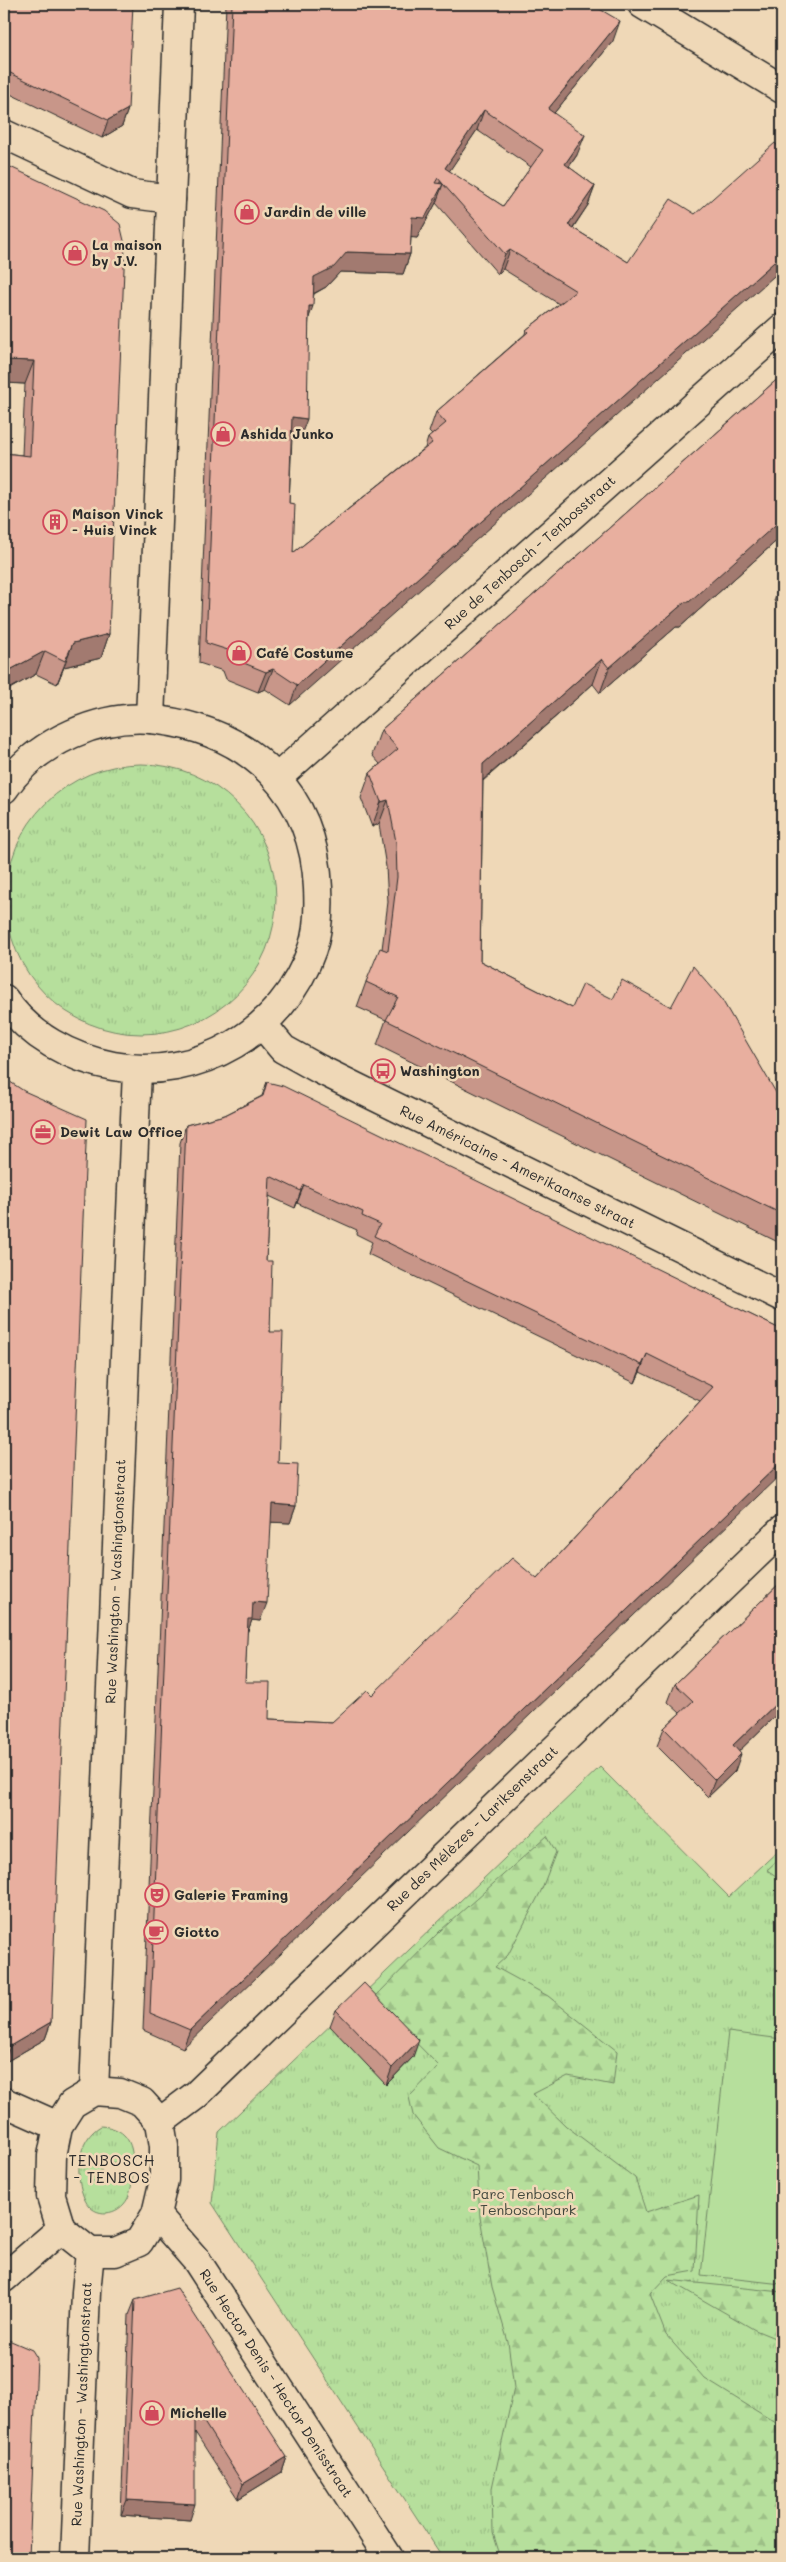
<svg xmlns="http://www.w3.org/2000/svg" width="786" height="2562" font-family="Mali,sans-serif">
<defs>
<pattern id="grass-tufts" width="24" height="20" patternUnits="userSpaceOnUse" patternTransform="scale(1.25)"><rect width="24" height="20" fill="#b6df9c"/><path d="M3 7l-1-3M5 7V3M7 7l1-3M15 17l-1-3M17 17v-4M19 17l1-3" fill="none" stroke="#9dc087"/></pattern>
<pattern id="forest-firs" width="22" height="20" patternUnits="userSpaceOnUse" patternTransform="scale(1.25)"><rect width="22" height="20" fill="#b6df9c"/><path d="M5 1l3.5 6h-7zM16 11l3.5 6h-7z" fill="#9dc087"/></pattern>
</defs>
<rect width="100%" height="100%" fill="#efd8b7"/>
<filter id="ink" filterUnits="userSpaceOnUse"><feTurbulence type="fractalNoise" baseFrequency=".02" numOctaves="2"/><feDisplacementMap in="SourceGraphic" scale="10" xChannelSelector="R" yChannelSelector="G"/><feConvolveMatrix kernelMatrix="1 2 1 2 8 2 1 2 1" color-interpolation-filters="sRGB"/></filter>
<g filter="url(#ink)">
<!-- grass -->
<g fill="url(#grass-tufts)" stroke="#708564">
<circle cx="141" cy="899" r="135"/>
<path d="M600,1767l129,130 53,-50v711h-339l-231,-355 7,-71z"/>
<path d="M101,2126c24,2 32,15 32,39l-32,-4v17h12v-4l20,1c-1,7 -2,16 -5,23 -9,18 -34,21 -43,2 -11,-23 -8,-61 16,-74z"/>
</g>
<!-- forest -->
<g fill="url(#forest-firs)" stroke="#708564">
<path d="M547,1836l9,16 -15,39 -33,64 -13,12 53,29 69,55 -4,34 -45,-9 -35,18 33,32 69,52 11,34 53,-17 -4,76 -28,5 -17,18 16,41 39,44 71,44 6,8v127h-281l-8,-25 -1,-45 22,-100 -6,-46 -16,-55 -12,-70 -3,-51 -38,-18 -26,-33 -4,-18 30,-31 -66,-67 68,-69z"/>
<path d="M782,1856v24l-15,-10z"/>
<path d="M668,2280l114,12v49l-27,-11z"/>
</g>
<!-- pitch -->
<path fill="#b6df9c" stroke="#708564" d="M728,2032l54,7v245l-81,-9z"/>
<g fill="none" stroke-linecap="round" stroke-linejoin="round">
<!-- minor casing -->
<g stroke="#2b2b2b" stroke-width="31">
<g id="minor">
<path d="M642,4l140,85"/>
<path d="M4,134l128,60 39,5"/>
<path d="M150,719l29,-715"/>
<path id="s1" d="M277,778l505,-450"/>
<path d="M4,789c31,-47 99,-77 154,-69 93,12 156,73 160,168 1,20 1,42 -6,61 -28,82 -114,133 -199,117 -43,-8 -84,-30 -109,-67"/>
<path id="s2" d="M263,1025l20,24 36,20 463,228"/>
<path id="s3" d="M94,2091l43,-1020"/>
<path d="M94,2091l26,2 22,9 18,20 4,24v34l-8,34 -17,28 -24,10h-25l-29,-23 -10,-33 1,-40 6,-30 14,-22z"/>
<path d="M4,2102l54,24"/>
<path id="s4" d="M160,2122l36,-27 586,-565"/>
<path id="s5" d="M156,2214l41,47 192,297"/>
<path d="M4,2278l57,-49"/>
<path id="s6" d="M75,2558l11,-266 4,-40"/>
</g>
</g>
<!-- minor -->
<use href="#minor" stroke="#efd8b7" stroke-width="28"/>
</g>
<!-- wall -->
<g fill="#c89689" stroke="#2b2b2b" fill-rule="evenodd">
<path d="M4,4l124,105 -6,17 -20,12 -98,-47z"/>
<path d="M226,4h365l22,37 -59,72 23,42 -8,12 26,19 -7,19 -15,23 55,34 67,-48 -405,491 -25,-16 -7,3 -32,-13 -3,-8 -24,-8zM477,130l54,37 -28,39 -54,-35zM436,203l62,71 5,-5 56,35 -33,26 -1,4 -89,78 -7,20 3,3 -4,3 -3,10 -132,105 -4,-50 3,-65h8l9,-120 5,-24 12,-7 14,-15 63,2 7,-20 1,-17 6,1z"/>
<path d="M4,164l105,470 -8,24 -37,9 -7,17 -21,-10 -32,18v-239l18,2 3,-71 -21,-1z"/>
<path d="M782,375v161l-102,91h-4l-76,66 -7,-9 -110,97 -3,180 92,47 210,95v141l-405,-199 9,-25 -29,-13 9,-25 16,-33 6,-47 -2,-35 -7,-43 -7,3 -11,-29 9,-25 10,-9 -8,-9 9,-25z"/>
<path d="M782,579v31l-8,-9z"/>
<path d="M782,825v25l-3,-5 1,-14z"/>
<path d="M4,1078l47,944 -6,17 -41,24z"/>
<path d="M267,1082l515,248 -599,718 -40,-18 37,-887 6,-18 39,-10 37,-19zM269,1196l26,12 2,-5 60,27 -1,4 16,8 -4,12 267,129 5,-11 60,29 -163,178 -165,116 -40,27 -63,-3 -24,-37 2,-49 5,-13 8,1 11,-99 19,1 6,-17 -18,-43 -12,-202z"/>
<path d="M782,1581v138l-5,-5 -38,37 -4,20 -27,26 -51,-51 7,-18 16,-15 -12,-11 7,-18z"/>
<path d="M336,2010l77,47 -27,28 -56,-59z"/>
<path d="M135,2300l152,157 -5,15 -44,27 -43,-67 -5,88 -69,-5 8,-200z"/>
</g>
<!-- shaded-wall -->
<g fill="#a27a6f" stroke="#2b2b2b">
<path d="M620,21l-7,20 -72,88 7,-20z"/>
<path d="M128,109l-6,17 -20,12 6,-18z"/>
<path d="M484,110l-7,20 -39,58 7,-20z"/>
<path d="M585,135l-8,20 -20,29 8,-20z"/>
<path d="M443,184l-7,19 -19,35 -13,-1 8,-20z"/>
<path d="M595,186l-7,19 -27,40 7,-20z"/>
<path d="M510,250l-7,19 -5,5 7,-20z"/>
<path d="M347,252l63,2 -7,20 -63,-2 -14,15 -19,10 7,-20z"/>
<path d="M782,255v14l-492,436 7,-20z"/>
<path d="M309,306h4l-7,20z"/>
<path d="M4,360l30,1 -9,23 -21,-1z"/>
<path d="M292,417l15,2 -7,19 -15,-1z"/>
<path d="M782,519v17l-102,91h-4l-76,66 9,-25 76,-66z"/>
<path d="M109,634l-8,24 -37,9 -7,17 16,-41z"/>
<path d="M45,651l-9,23 -32,18v-17l6,-5z"/>
<path d="M602,659l-9,25 -119,104 9,-24z"/>
<path d="M273,669l-8,20 -7,3 8,-20z"/>
<path d="M388,800l-9,24 -7,3 9,-25z"/>
<path d="M304,1185l-7,18 -2,5 6,-17z"/>
<path d="M647,1354l-7,18 -5,11 7,-18z"/>
<path d="M782,1461v12l-599,575 7,-18z"/>
<path d="M272,1504l24,2 -6,17 -24,-1z"/>
<path d="M253,1602l14,1 -7,18 -8,-1 -6,16h-5z"/>
<path d="M782,1698v3l-5,13 -50,49 6,-18z"/>
<path d="M741,1754l-6,17 -27,26 7,-17z"/>
<path d="M51,2022l-6,17 -41,24 6,-17z"/>
<path d="M419,2040l-6,17 -27,28 6,-17z"/>
<path d="M287,2457l-5,15 -44,27 5,-15z"/>
<path d="M127,2500l68,4 -5,16 -69,-5z"/>
</g>
<!-- building -->
<g fill="#e8af9f" stroke="#2b2b2b" fill-rule="evenodd">
<path d="M4,4h129l-5,105 -20,11 -104,-50z"/>
<path d="M232,4h359l29,17 -72,88 37,26 -20,29 30,22 -27,39 60,37 43,-63 24,15 80,-71 7,8v104l-485,430 -24,-16 -7,3 -32,-13 -3,-8 -25,-8zM484,110l59,40 -40,56 -58,-38zM438,178l5,6 -8,-1zM443,184l62,70 5,-4 66,41 -50,39 2,2 -92,80 10,11 -18,15 4,5 -139,110 2,-49 -6,-1 3,-86 15,2 2,-113h4l1,-29 20,-10 13,-15 63,2 2,-37 13,1z"/>
<path d="M4,164l100,47 16,13 5,21 -16,389 -36,9 -8,18 -20,-10 -35,19 -6,5v-179l3,-4 -3,-1v-38l26,3 4,-95 -30,-1v-54l1,-36h-1z"/>
<path d="M782,375v144l-93,83h-4l-76,66 -7,-9 -119,105 -3,197 92,47 11,-24 30,15 9,-19 49,27 22,-41 28,32 61,105v111l-396,-194 12,-23 -32,-15 14,-34 8,3 9,-74 -1,-35 -8,-42 -7,2 -11,-29 28,-24 -17,-19z"/>
<path d="M4,1078l20,13 63,28 -36,903 -41,24 -6,-4z"/>
<path d="M267,1082l16,4 499,244v131l-592,569 -40,-17 36,-888 39,-10 38,-19zM270,1176l31,15 3,-6 59,27 -1,4 18,8 -6,12 268,129 5,-11 66,33 -176,192 -25,-21 -140,137 -5,-5 -35,32 -63,-3 1,-37h-25l3,-63h4l1,-17 14,1 5,-99 24,2 2,-42 -20,-1 5,-131h-13l2,-71h-6z"/>
<path d="M782,1581v117l-49,47 8,9 -26,26 -51,-52 29,-27 -18,-17z"/>
<path d="M364,1983l55,57 -27,28 -56,-58z"/>
<path d="M177,2288l110,169 -44,27 -48,-76v96l-68,-4 8,-200z"/>
<path d="M4,2338l28,12 5,8 -8,200h-25z"/>
</g>
</g>
<!-- icons -->
<defs>
<g id="shop-ring" transform="scale(1.25)"><circle r="9.5" fill="#efd8b7" stroke="#d1495b" stroke-width="1.5"/><path d="M-5-2.5h2.3a2.7 3.5 0 0 1 5.4 0H5L5.5 6h-11ZM-1.5-2.5h3a1.5 2.3 0 0 0-3 0Z" fill="#d1495b"/></g>
<g id="building-ring" transform="scale(1.25)"><circle r="9.5" fill="#efd8b7" stroke="#d1495b" stroke-width="1.5"/><path d="M-4-6H4V6H1V3H-1V6H-4ZM-2.5-4.3h1.7v1.8h-1.7ZM.8-4.3h1.7v1.8H.8ZM-2.5-1h1.7V.8h-1.7ZM.8-1h1.7V.8H.8Z" fill="#d1495b"/></g>
<g id="bus-ring" transform="scale(1.25)"><circle r="9.5" fill="#efd8b7" stroke="#d1495b" stroke-width="1.5"/><path d="M-5-6H5V4H4V6H2V4H-2V6H-4V4H-5ZM-3.5-4V0h7V-4ZM-3.5 1.2v1.5H-2V1.2ZM2 1.2v1.5H3.5V1.2Z" fill="#d1495b"/></g>
<g id="office-ring" transform="scale(1.25)"><circle r="9.5" fill="#efd8b7" stroke="#d1495b" stroke-width="1.5"/><path d="M-6-3h4V-5.5h4V-3h4V5H-6ZM-1-4.5V-3h2v-1.5ZM-6 0V1H6V0Z" fill="#d1495b"/></g>
<g id="theatre-ring" transform="scale(1.25)"><circle r="9.5" fill="#efd8b7" stroke="#d1495b" stroke-width="1.5"/><path d="M-5-5.5Q0-4 5-5.5V0Q5 5 0 6Q-5 5-5 0ZM-3.3-2.5H-1v1.5H-3.3ZM1-2.5H3.3v1.5H1ZM-2.8 1Q0 5.5 2.8 1Z" fill="#d1495b"/></g>
<g id="cafe-ring" transform="scale(1.25)"><circle r="9.5" fill="#efd8b7" stroke="#d1495b" stroke-width="1.5"/><path d="M-5.5-4.5H6V0H3Q3 3.5 0 3.5H-2.5Q-5.5 3.5-5.5 0ZM3-3.2v2h1.7v-2ZM-6 4.5H4V6H-6Z" fill="#d1495b"/></g>
</defs>
<g fill-rule="evenodd">
<use href="#shop-ring" x="247" y="212"/>
<use href="#shop-ring" x="75" y="253"/>
<use href="#shop-ring" x="223" y="434"/>
<use href="#building-ring" x="55" y="522"/>
<use href="#shop-ring" x="239" y="653"/>
<use href="#bus-ring" x="383" y="1071"/>
<use href="#office-ring" x="43" y="1132"/>
<use href="#theatre-ring" x="157" y="1895"/>
<use href="#cafe-ring" x="156" y="1932"/>
<use href="#shop-ring" x="152" y="2413"/>
</g>
<g text-anchor="middle" stroke-width="5" stroke-linejoin="round" paint-order="stroke">
<!-- poi labels -->
<g font-size="14" font-weight="bold" fill="#2b2b2b" stroke="#efd8b7" text-anchor="start">
<text x="264" y="217">Jardin de ville</text>
<text x="92" y="250">La maison<tspan x="92" dy="16">by J.V.</tspan></text>
<text x="240" y="439">Ashida Junko</text>
<text x="72" y="519">Maison Vinck<tspan x="72" dy="16">- Huis Vinck</tspan></text>
<text x="256" y="658">Café Costume</text>
<text x="400" y="1076">Washington</text>
<text x="60" y="1137">Dewit Law Office</text>
<text x="174" y="1900">Galerie Framing</text>
<text x="174" y="1937">Giotto</text>
<text x="170" y="2418">Michelle</text>
</g>
<!-- street labels -->
<g font-size="14" fill="#2b2b2b" stroke="#efd8b7">
<text dy="5" stroke="none"><textPath href="#s1" startOffset="339">Rue de Tenbosch - Tenbosstraat</textPath></text>
<text dy="5" stroke="none"><textPath href="#s2" startOffset="294">Rue Américaine - Amerikaanse straat</textPath></text>
<text dy="5" stroke="none"><textPath href="#s3" startOffset="510">Rue Washington - Washingtonstraat</textPath></text>
<text dy="5" stroke="none"><textPath href="#s4" startOffset="429">Rue des Mélèzes - Lariksenstraat</textPath></text>
<text dy="5" stroke="none"><textPath href="#s5" startOffset="208">Rue Hector Denis - Hector Denisstraat</textPath></text>
<text dy="5" stroke="none"><textPath href="#s6" startOffset="154">Rue Washington - Washingtonstraat</textPath></text>
</g>
<!-- park labels -->
<g font-size="14" fill="#40463c" stroke="#efd8b7">
<text x="523" y="2199">Parc Tenbosch<tspan x="523" dy="16">- Tenboschpark</tspan></text>
</g>
<!-- neighbourhood labels -->
<g font-size="15" letter-spacing="1" fill="#2b2b2b" stroke="#efd8b7">
<text x="112" y="2166">TENBOSCH<tspan x="112" dy="17">- TENBOS</tspan></text>
</g>
</g>
<!-- margin -->
<rect width="786" height="2562" fill="none" stroke="#efd8b7" stroke-width="20"/>
<rect x="10" y="10" width="766" height="2542" fill="none" stroke="#2b2b2b" stroke-width="2" filter="url(#ink)"/>
</svg>
